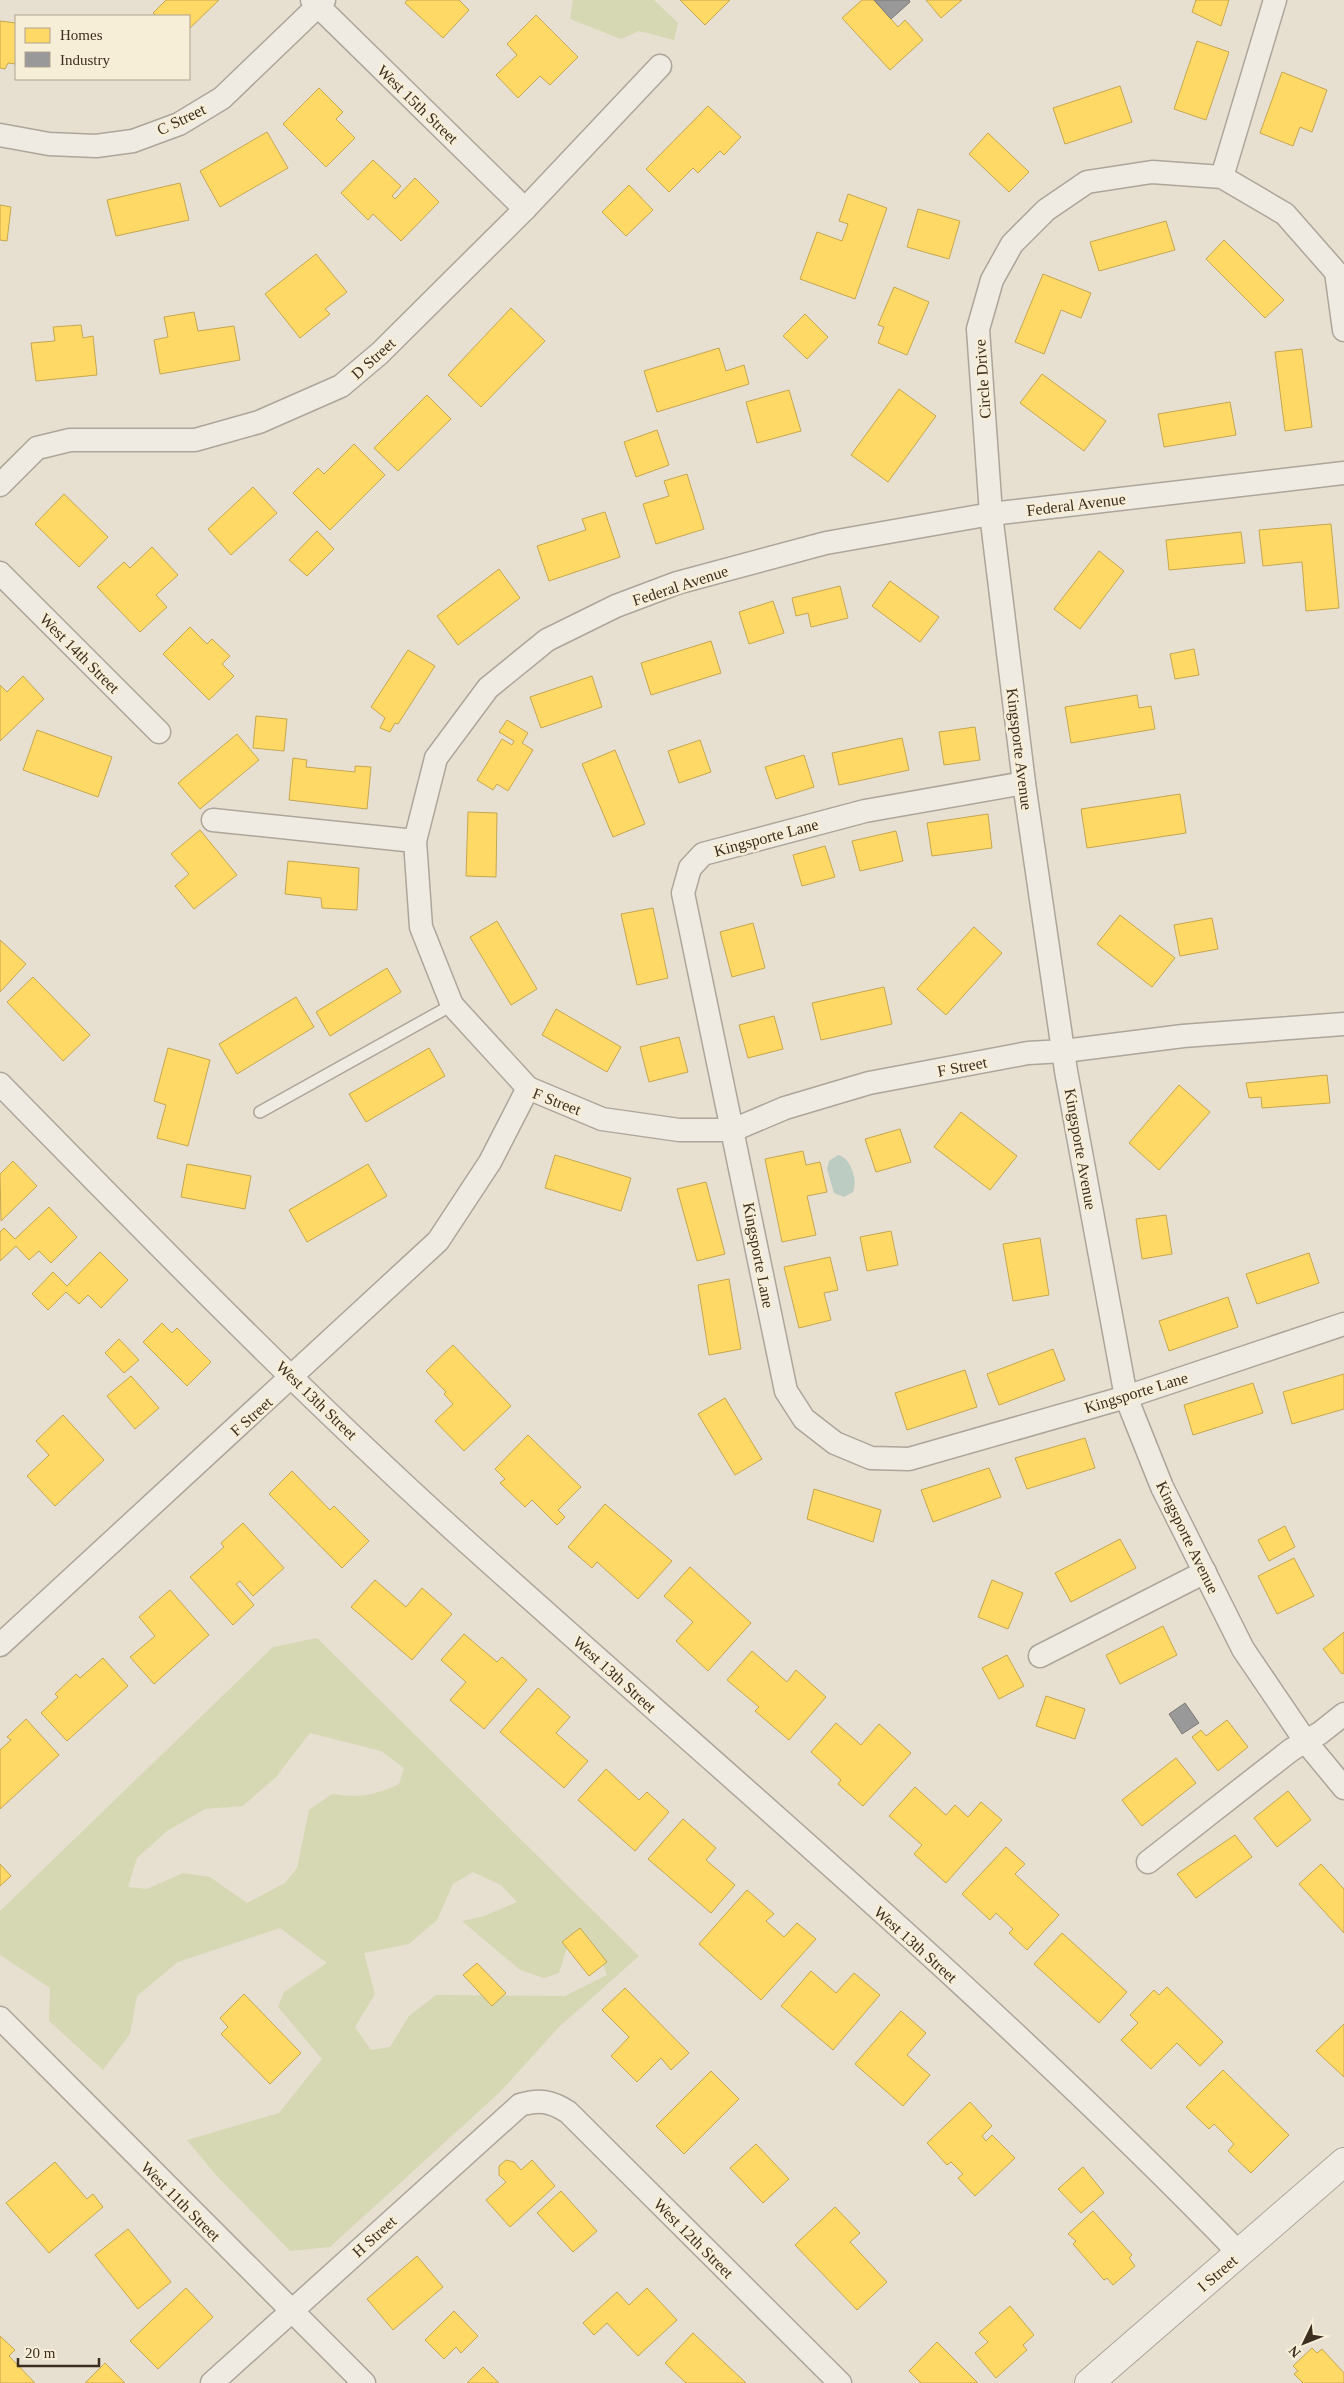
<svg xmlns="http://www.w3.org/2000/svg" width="1344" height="2383" font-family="'Times New Roman',serif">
<rect width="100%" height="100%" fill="#e7e0d1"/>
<!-- green -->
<g fill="#d6d7b3" fill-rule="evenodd">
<path d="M573,0h81l24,23 -4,17 -35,-9 -18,8 -51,-20z"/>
<path d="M317,1638l322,318 -80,71 -59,65 -170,155 -40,4 -75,-77 -28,-34 92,-27 43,-54 -44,-52 6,-15 43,-29 -47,-35 -102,34 -41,34 -7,38 -27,36 -54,-49 1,-33 -50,-33v-44l273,-264zM310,1733l71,18 23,17 -5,16c-27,12 -38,14 -67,10l-23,16 -12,58 -12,15 -38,20 -37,-26 -27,-4 -36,16 -19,-2 9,-29 30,-27 38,-22 38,-3 33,-29zM473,1872l28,13 16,17 -33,14 -22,5 58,49 24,8 15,-5 9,-29 29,6 10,25 -42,21 -129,-1 -27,21 -19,31 -19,3 -16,-23 20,-33 -11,-41 45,-9 28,-24 16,-36z"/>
</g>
<!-- water -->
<path fill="#bcccc2" d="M838,1155c13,2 20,27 15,37l-9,5 -10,-4 -7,-24 2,-8z"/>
<!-- homes -->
<g fill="#ffd966" stroke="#c5a651">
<path d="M166,0h53l-30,29v-13h-33l-3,-3z"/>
<path d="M407,0h52l10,10 -26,28 -38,-35z"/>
<path d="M680,0h50l-25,25z"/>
<path d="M862,0h12l24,27 7,-7 18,20 -33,30 -48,-52z"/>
<path d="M926,0h36l-21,18z"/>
<path d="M1196,0h33l-8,26 -29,-14z"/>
<path d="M536,15l42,42 -28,28 -10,-9 -22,22 -22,-23 21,-20 -10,-11z"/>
<path d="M0,21l16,2v41l-8,-1 -3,6 -5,-1z"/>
<path d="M1197,41l32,11 -23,68 -32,-11z"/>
<path d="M1282,72l45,18 -15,42 -12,-5 -7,19 -33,-13z"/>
<path d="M1120,86l12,36 -67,22 -12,-36z"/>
<path d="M319,88l24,24 -7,7 19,19 -29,29 -43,-43z"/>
<path d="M708,106l33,31 -17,18 -4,-4 -22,22 -5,-5 -24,24 -23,-23z"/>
<path d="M267,132l21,36 -68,39 -20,-36z"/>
<path d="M988,133l41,39 -20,20 -40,-38z"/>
<path d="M373,160l28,26 -9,10 3,3 20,-21 24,24 -38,39 -28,-27 -5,6 -27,-27z"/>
<path d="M180,183l9,37 -73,16 -9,-36z"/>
<path d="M629,185l24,25 -27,26 -24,-24z"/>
<path d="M848,194l39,14 -32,91 -55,-20 17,-47 25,9 6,-17 -9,-3z"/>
<path d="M0,205l11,2 -4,34 -7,-1z"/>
<path d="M918,209l42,12 -11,38 -42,-12z"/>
<path d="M1166,221l9,29 -76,21 -9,-29z"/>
<path d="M1224,240l60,60 -19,18 -59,-59z"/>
<path d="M316,254l31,38 -22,17 5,5 -30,24 -35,-44z"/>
<path d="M1043,274l48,19 -10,25 -20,-8 -17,44 -29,-12z"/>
<path d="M894,287l35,15 -22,53 -29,-12 6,-16 -6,-2z"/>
<path d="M511,308l34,33 -64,66 -33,-32z"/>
<path d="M194,312l4,19 36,-5 6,34 -80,14 -6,-34 14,-3 -4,-20z"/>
<path d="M805,314l23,23 -21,22 -24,-23z"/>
<path d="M81,325l2,13 10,-2 4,39 -61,6 -5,-38 24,-2 -2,-14z"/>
<path d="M719,348l7,23 18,-6 5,19 -92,28 -13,-41z"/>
<path d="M1302,349l10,78 -27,4 -10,-79z"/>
<path d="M1042,374l64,47 -22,30 -64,-48z"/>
<path d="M899,389l37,27 -48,66 -37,-27z"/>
<path d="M789,390l12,41 -44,12 -11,-41z"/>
<path d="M427,395l24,24 -53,52 -24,-23z"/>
<path d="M1230,402l6,33 -72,12 -6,-33z"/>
<path d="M657,430l12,35 -33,12 -12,-35z"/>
<path d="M354,444l31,31 -55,55 -37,-37 25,-25 6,6z"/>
<path d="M687,474l17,55 -48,15 -13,-40 26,-8 -5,-15z"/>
<path d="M253,487l24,26 -46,42 -23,-26z"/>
<path d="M64,494l44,43 -29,30 -44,-43z"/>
<path d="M605,512l15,45 -71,24 -12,-35 49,-16 -4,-11z"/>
<path d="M1331,524l8,84 -33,3 -4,-49 -39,4 -4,-36z"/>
<path d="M317,531l17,18 -27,27 -18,-16z"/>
<path d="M1241,532l4,31 -76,7 -3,-30z"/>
<path d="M152,547l26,28 -22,20 11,12 -27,25 -43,-45 27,-25 6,6z"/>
<path d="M1099,551l25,20 -44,58 -26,-20z"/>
<path d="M499,569l21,29 -62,47 -21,-29z"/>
<path d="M890,581l49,36 -19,25 -48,-36z"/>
<path d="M840,586l8,32 -37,9 -3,-14 -12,3 -4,-18z"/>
<path d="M773,601l11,32 -35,11 -10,-32z"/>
<path d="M190,627l17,17 5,-5 18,17 -8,8 12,12 -25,24 -46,-46z"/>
<path d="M711,641l10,32 -70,22 -10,-32z"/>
<path d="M1194,649l5,26 -24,4 -5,-25z"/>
<path d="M408,650l27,16 -37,58 -3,-1 -5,9 -10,-4 5,-10 -14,-11z"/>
<path d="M23,676l21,23 -44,42v-56l7,7z"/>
<path d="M592,676l10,31 -61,21 -11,-31z"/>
<path d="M1137,695l2,13 12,-2 4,23 -84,14 -6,-36z"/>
<path d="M256,716l31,3 -3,32 -31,-3z"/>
<path d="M507,720l21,13 -6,10 11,7 -25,41 -11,-7 -4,6 -16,-10 25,-41 10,6 2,-4 -15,-9z"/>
<path d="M975,727l5,33 -36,5 -5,-33z"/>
<path d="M37,730l75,27 -14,40 -75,-27z"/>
<path d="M237,734l22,26 -59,49 -22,-26z"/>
<path d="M902,738l7,32 -70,15 -7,-32z"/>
<path d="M700,740l11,32 -32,11 -11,-32z"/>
<path d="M615,750l30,74 -32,13 -31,-73z"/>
<path d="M804,755l10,32 -38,12 -11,-32z"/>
<path d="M293,758l14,2 -1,7 49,5v-6l16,1 -4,42 -78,-9z"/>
<path d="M1180,794l6,39 -99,15 -6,-39z"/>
<path d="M468,812l29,1 -1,64 -30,-1z"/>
<path d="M988,814l4,34 -60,8 -5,-33z"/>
<path d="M200,830l37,45 -43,34 -19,-23 14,-12 -18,-20z"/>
<path d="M896,831l7,30 -43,10 -8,-30z"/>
<path d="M825,846l10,31 -33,9 -9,-31z"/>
<path d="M288,861l71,7 -2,42 -35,-2 -1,-10 -36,-4z"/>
<path d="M653,908l15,70 -31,7 -16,-71z"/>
<path d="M1120,915l55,43 -23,29 -55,-43z"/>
<path d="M1212,918l6,31 -38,7 -6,-31z"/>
<path d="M497,921l40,68 -26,16 -41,-68z"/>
<path d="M753,923l12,45 -33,9 -12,-45z"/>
<path d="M974,927l28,26 -56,62 -29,-26z"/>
<path d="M0,940l26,24 -26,28z"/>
<path d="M387,968l14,24 -71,44 -14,-24z"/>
<path d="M33,977l57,58 -27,26 -56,-59z"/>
<path d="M884,987l8,37 -71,16 -9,-37z"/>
<path d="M296,997l18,30 -77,47 -18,-30z"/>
<path d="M556,1009l65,38 -14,25 -65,-37z"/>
<path d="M774,1016l9,33 -35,9 -9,-33z"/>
<path d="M679,1037l9,35 -39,10 -9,-35z"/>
<path d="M168,1048l42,12 -22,86 -31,-8 9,-33 -12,-4z"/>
<path d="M429,1048l16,28 -79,46 -17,-28z"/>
<path d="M1327,1075l3,28 -68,5 -1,-11 -12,1 -3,-15z"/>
<path d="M1179,1085l31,27 -51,58 -30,-27z"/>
<path d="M961,1112l56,44 -27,34 -56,-43z"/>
<path d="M900,1129l11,33 -35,10 -11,-33z"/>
<path d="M803,1151l3,14 14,-3 7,30 -20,4 9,39 -34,7 -17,-83z"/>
<path d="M555,1155l76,23 -10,33 -76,-23z"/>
<path d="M13,1161l24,25 -36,35 -1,-47z"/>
<path d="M187,1164l64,12 -6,33 -64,-12z"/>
<path d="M368,1164l19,32 -80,46 -18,-32z"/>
<path d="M706,1182l19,72 -28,7 -20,-72z"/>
<path d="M49,1207l28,30 -26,26 -12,-12 -10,9 -13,-14 -16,15v-29l4,-4 11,11z"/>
<path d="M1166,1215l6,39 -30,5 -6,-40z"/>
<path d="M891,1231l7,34 -31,6 -7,-34z"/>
<path d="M1040,1238l9,57 -36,6 -10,-57z"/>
<path d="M100,1252l28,28 -27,28 -13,-13 -9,9 -13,-12 -18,18 -16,-16 21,-22 14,14z"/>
<path d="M1309,1253l10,30 -62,21 -11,-30z"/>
<path d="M830,1257l8,33 -14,3 7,27 -32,8 -15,-61z"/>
<path d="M729,1279l12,70 -32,6 -11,-70z"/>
<path d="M1228,1297l10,30 -69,24 -10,-30z"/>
<path d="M162,1323l10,10 5,-5 34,34 -24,24 -44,-44z"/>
<path d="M119,1339l20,21 -15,13 -19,-20z"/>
<path d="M453,1345l58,61 -47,45 -29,-30 18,-17 -9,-10 2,-2 -20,-21z"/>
<path d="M1053,1349l12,31 -66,25 -12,-31z"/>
<path d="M965,1370l12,37 -70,23 -12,-37z"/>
<path d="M1344,1374v35l-52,15 -9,-32z"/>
<path d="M131,1376l28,32 -24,21 -28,-33z"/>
<path d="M1253,1383l10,30 -70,22 -9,-30z"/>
<path d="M725,1398l37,61 -27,16 -37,-61z"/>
<path d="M63,1415l41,45 -49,46 -28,-30 22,-21 -13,-14z"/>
<path d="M528,1435l53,52 -23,23 7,7 -8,8 -25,-25 -7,7 -25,-24 5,-4 -10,-10z"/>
<path d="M1085,1438l10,30 -68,21 -12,-31z"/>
<path d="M989,1468l12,29 -68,25 -12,-32z"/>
<path d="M292,1471l38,39 4,-4 35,35 -27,27 -73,-74z"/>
<path d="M814,1489l67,21 -8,32 -66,-23z"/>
<path d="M605,1504l67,57 -34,38 -41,-37 -5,6 -24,-21z"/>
<path d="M243,1523l41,45 -31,28 -13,-15 -4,3 18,21 -21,20 -43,-48 34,-30 -3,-4z"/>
<path d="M1285,1526l10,21 -26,14 -11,-21z"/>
<path d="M1120,1539l16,29 -65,34 -16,-29z"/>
<path d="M1294,1558l20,38 -37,18 -19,-38z"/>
<path d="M690,1567l61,56 -43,48 -32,-30 17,-19 -29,-26z"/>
<path d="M375,1580l31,27 16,-19 30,26 -40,46 -61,-53z"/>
<path d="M992,1580l31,13 -15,36 -30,-12z"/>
<path d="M170,1590l39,45 -55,49 -24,-27 25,-21 -16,-19z"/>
<path d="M1163,1626l14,29 -57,29 -14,-29z"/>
<path d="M1344,1632v41l-2,1 -19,-25z"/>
<path d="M464,1634l33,28 5,-5 25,23 -43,49 -34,-29 16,-18 -25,-22z"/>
<path d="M752,1651l35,31 9,-12 30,27 -37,43 -34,-29 4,-4 -32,-27z"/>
<path d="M1007,1655l17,31 -25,13 -17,-31z"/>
<path d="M103,1658l25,28 -61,55 -26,-28 17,-16 -3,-3 21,-20 4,4z"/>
<path d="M538,1688l32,29 -14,16 32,28 -24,27 -64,-56z"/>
<path d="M1046,1696l39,13 -10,30 -39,-13z"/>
<path d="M26,1719l33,36 -59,54v-59l11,-10 -4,-3z"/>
<path d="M1227,1720l21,27 -30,24 -26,-34 9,-7 5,6z"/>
<path d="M836,1723l25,22 18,-21 32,29 -48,53 -25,-22 3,-4 -30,-28z"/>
<path d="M1176,1758l20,25 -54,43 -20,-26z"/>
<path d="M606,1769l33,31 8,-8 22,20 -34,39 -57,-51z"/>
<path d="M915,1787l31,28 9,-10 13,12 13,-15 21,18 -56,63 -32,-29 8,-9 -33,-29z"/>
<path d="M1288,1791l23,29 -34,27 -23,-29z"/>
<path d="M683,1819l33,29 -10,12 29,25 -24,28 -63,-54z"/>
<path d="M1235,1835l17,22 -56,41 -19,-24z"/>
<path d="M1006,1847l19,17 -10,10 44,41 -32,35 -18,-17 4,-4 -17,-16 -6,7 -28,-26z"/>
<path d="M0,1864l11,12 -11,10z"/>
<path d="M1321,1864l23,25v44l-45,-49z"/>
<path d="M747,1890l27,24 -8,7 18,16 13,-14 19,16 -55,61 -62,-56z"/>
<path d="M580,1928l27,34 -18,14 -27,-34z"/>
<path d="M1062,1933l65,59 -28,31 -65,-59z"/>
<path d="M477,1963l29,30 -14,13 -29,-31z"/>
<path d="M811,1971l25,22 18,-20 26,22 -47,55 -52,-44z"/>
<path d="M1167,1987l56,55 -23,24 -23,-23 -26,26 -30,-29 17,-17 -8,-8 24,-25 5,5z"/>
<path d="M625,1988l64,65 -18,17 -10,-12 -24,24 -26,-26 18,-19 -27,-27z"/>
<path d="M244,1994l57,59 -31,31 -49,-50 7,-7 -8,-9z"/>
<path d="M901,2011l25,22 -19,22 23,20 -27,31 -48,-42z"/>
<path d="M1344,2024v53l-28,-26z"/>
<path d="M1223,2070l66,65 -38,38 -23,-22 6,-7 -20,-20 -5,5 -23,-22z"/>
<path d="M711,2071l28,28 -55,55 -28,-28z"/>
<path d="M970,2102l22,24 -10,10 4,5 6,-6 23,23 -40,38 -17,-18 5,-4 -12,-12 -4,3 -20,-22z"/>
<path d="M756,2144l33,35 -26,24 -33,-35z"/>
<path d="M506,2160l8,2 7,8 11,-10 23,26 -45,41 -24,-27 20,-18 -7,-7v-9z"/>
<path d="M55,2162l32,37 6,-5 10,13 -54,46 -43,-50z"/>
<path d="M1083,2167l21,26 -23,20 -23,-24z"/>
<path d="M561,2191l36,40 -24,21 -36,-39z"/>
<path d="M835,2207l25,26 -10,9 37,40 -30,28 -62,-65z"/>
<path d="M1093,2211l39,44 -3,3 6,8 -22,19 -6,-7 -3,2 -31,-36 3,-3 -8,-7z"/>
<path d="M128,2229l43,53 -33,27 -43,-54z"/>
<path d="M417,2256l26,31 -50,43 -26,-31z"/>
<path d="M186,2288l27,29 -55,52 -28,-28z"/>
<path d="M647,2288l30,32 -39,36 -31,-33 -13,12 -11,-12 34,-31 12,13z"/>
<path d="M1010,2306l24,29 -11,10 4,5 -31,28 -21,-25 13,-11 -9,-9z"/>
<path d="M454,2311l24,25 -17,17 -5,-6 -12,12 -19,-19z"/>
<path d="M693,2333l53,50h-60l-21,-20z"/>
<path d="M0,2336l15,14 -6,6 26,27h-35z"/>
<path d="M937,2342l41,41h-57l-12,-12z"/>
<path d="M1312,2348l5,5 5,-4 22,24v10h-41l-9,-9 4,-3 -5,-5z"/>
<path d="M105,2363l20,20h-40z"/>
<path d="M483,2367l16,16h-32z"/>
</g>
<!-- industry -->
<g fill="#999" stroke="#7d7975">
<path d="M874,0h35l1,2 -19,17z"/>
<path d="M1185,1703l14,20 -17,11 -13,-20z"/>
</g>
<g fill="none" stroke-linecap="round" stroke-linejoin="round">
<!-- service casing -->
<g stroke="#ada599" stroke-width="14">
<path id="service" d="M260,1112l192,-107"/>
</g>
<!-- minor casing -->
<g stroke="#ada599" stroke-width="25">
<g id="minor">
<path d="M312,0l213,209"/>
<path d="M0,135l49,9 47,2 37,-5 46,-17 43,-26 102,-98"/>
<path d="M1222,177l53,-177"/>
<path d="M1344,330l-8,-58 -51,-58 -63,-37 -70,-5 -65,10 -41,28 -34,34 -20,36 -14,49 13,185 33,269 42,288 60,326 36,90 81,162 63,93 38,46"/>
<path d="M1344,473l-353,41 -165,29 -149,40 -61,23 -69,34 -59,48 -52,70 -21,83 6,86 31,78 76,83 74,31 77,11h54l52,-22 84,-25 159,-30 36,-2 119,-15 161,-12"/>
<path d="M0,485l37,-37 33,-8h125l64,-18 82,-36 39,-33 145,-144 135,-143"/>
<path d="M0,573l159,159"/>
<path d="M1024,783l-159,28 -162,43 -13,14 -7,25 103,498 18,28 31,24 36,15 38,1 217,-62 218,-73"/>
<path d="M213,820l202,21"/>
<path d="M0,1084c150,153 300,307 458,450 263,237 535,465 781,719"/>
<path d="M0,1645l438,-404 52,-79 38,-74"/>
<path d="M1040,1656l165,-84"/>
<path d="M1148,1862l143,-112 29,-17 24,-19"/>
<path d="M0,2018l364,365"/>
<path d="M212,2383l308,-278c19,-6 31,-4 48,7l272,271"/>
</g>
</g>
<!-- tertiary casing -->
<g stroke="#ada599" stroke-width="30">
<path id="tertiary" d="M1089,2383l255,-221"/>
</g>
<!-- service -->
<use href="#service" stroke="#efebe3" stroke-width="11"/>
<!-- minor -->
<use href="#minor" stroke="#efebe3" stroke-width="22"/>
<!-- tertiary -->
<use href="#tertiary" stroke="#efebe3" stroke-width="28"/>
</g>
<g text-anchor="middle" stroke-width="5" stroke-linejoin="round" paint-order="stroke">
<!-- street labels -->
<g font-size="16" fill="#3d2e20" stroke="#f7eed8">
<text transform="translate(418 104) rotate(44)" y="6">West 15th Street</text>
<text transform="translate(181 119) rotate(-26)" y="6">C Street</text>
<text transform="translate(373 358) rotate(-42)" y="6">D Street</text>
<text transform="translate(982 379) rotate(-94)" y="6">Circle Drive</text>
<text transform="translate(1076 504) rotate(-7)" y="6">Federal Avenue</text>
<text transform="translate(680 585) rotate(-18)" y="6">Federal Avenue</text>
<text transform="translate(80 653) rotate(45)" y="6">West 14th Street</text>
<text transform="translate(1020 749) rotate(83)" y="6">Kingsporte Avenue</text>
<text transform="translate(766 837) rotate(-15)" y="6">Kingsporte Lane</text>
<text transform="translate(962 1066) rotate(-11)" y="6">F Street</text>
<text transform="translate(557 1101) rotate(21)" y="6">F Street</text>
<text transform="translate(1081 1149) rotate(80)" y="6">Kingsporte Avenue</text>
<text transform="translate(759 1255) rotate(79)" y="6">Kingsporte Lane</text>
<text transform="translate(1136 1392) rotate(-17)" y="6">Kingsporte Lane</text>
<text transform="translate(317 1400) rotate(44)" y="6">West 13th Street</text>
<text transform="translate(251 1416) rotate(-42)" y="6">F Street</text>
<text transform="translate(1188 1537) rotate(64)" y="6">Kingsporte Avenue</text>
<text transform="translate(615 1674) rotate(42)" y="6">West 13th Street</text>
<text transform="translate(916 1944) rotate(42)" y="6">West 13th Street</text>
<text transform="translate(181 2201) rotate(45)" y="6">West 11th Street</text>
<text transform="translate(374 2236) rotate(-42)" y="6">H Street</text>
<text transform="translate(694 2238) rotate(45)" y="6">West 12th Street</text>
<text transform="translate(1217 2273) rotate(-41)" y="6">I Street</text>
</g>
</g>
<!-- legend -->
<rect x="15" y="15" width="175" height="65" fill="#f7eed8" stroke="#ada18e"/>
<rect x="25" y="28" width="25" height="15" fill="#ffd966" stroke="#ada18e"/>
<text x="60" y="40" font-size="15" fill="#3d2e20">Homes</text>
<rect x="25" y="52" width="25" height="15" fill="#999999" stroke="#ada18e"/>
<text x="60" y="65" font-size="15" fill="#3d2e20">Industry</text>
<!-- north arrow -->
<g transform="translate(1304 2343) rotate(227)" stroke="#f7eed8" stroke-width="4" paint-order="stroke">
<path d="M0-4L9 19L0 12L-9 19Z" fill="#3d2e20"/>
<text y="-8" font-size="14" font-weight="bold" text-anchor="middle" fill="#3d2e20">N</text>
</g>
<!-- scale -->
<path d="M18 2358v8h81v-8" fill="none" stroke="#3d2e20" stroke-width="2.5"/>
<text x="25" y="2358" font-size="15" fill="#3d2e20" stroke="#f7eed8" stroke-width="4" paint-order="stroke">20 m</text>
</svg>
